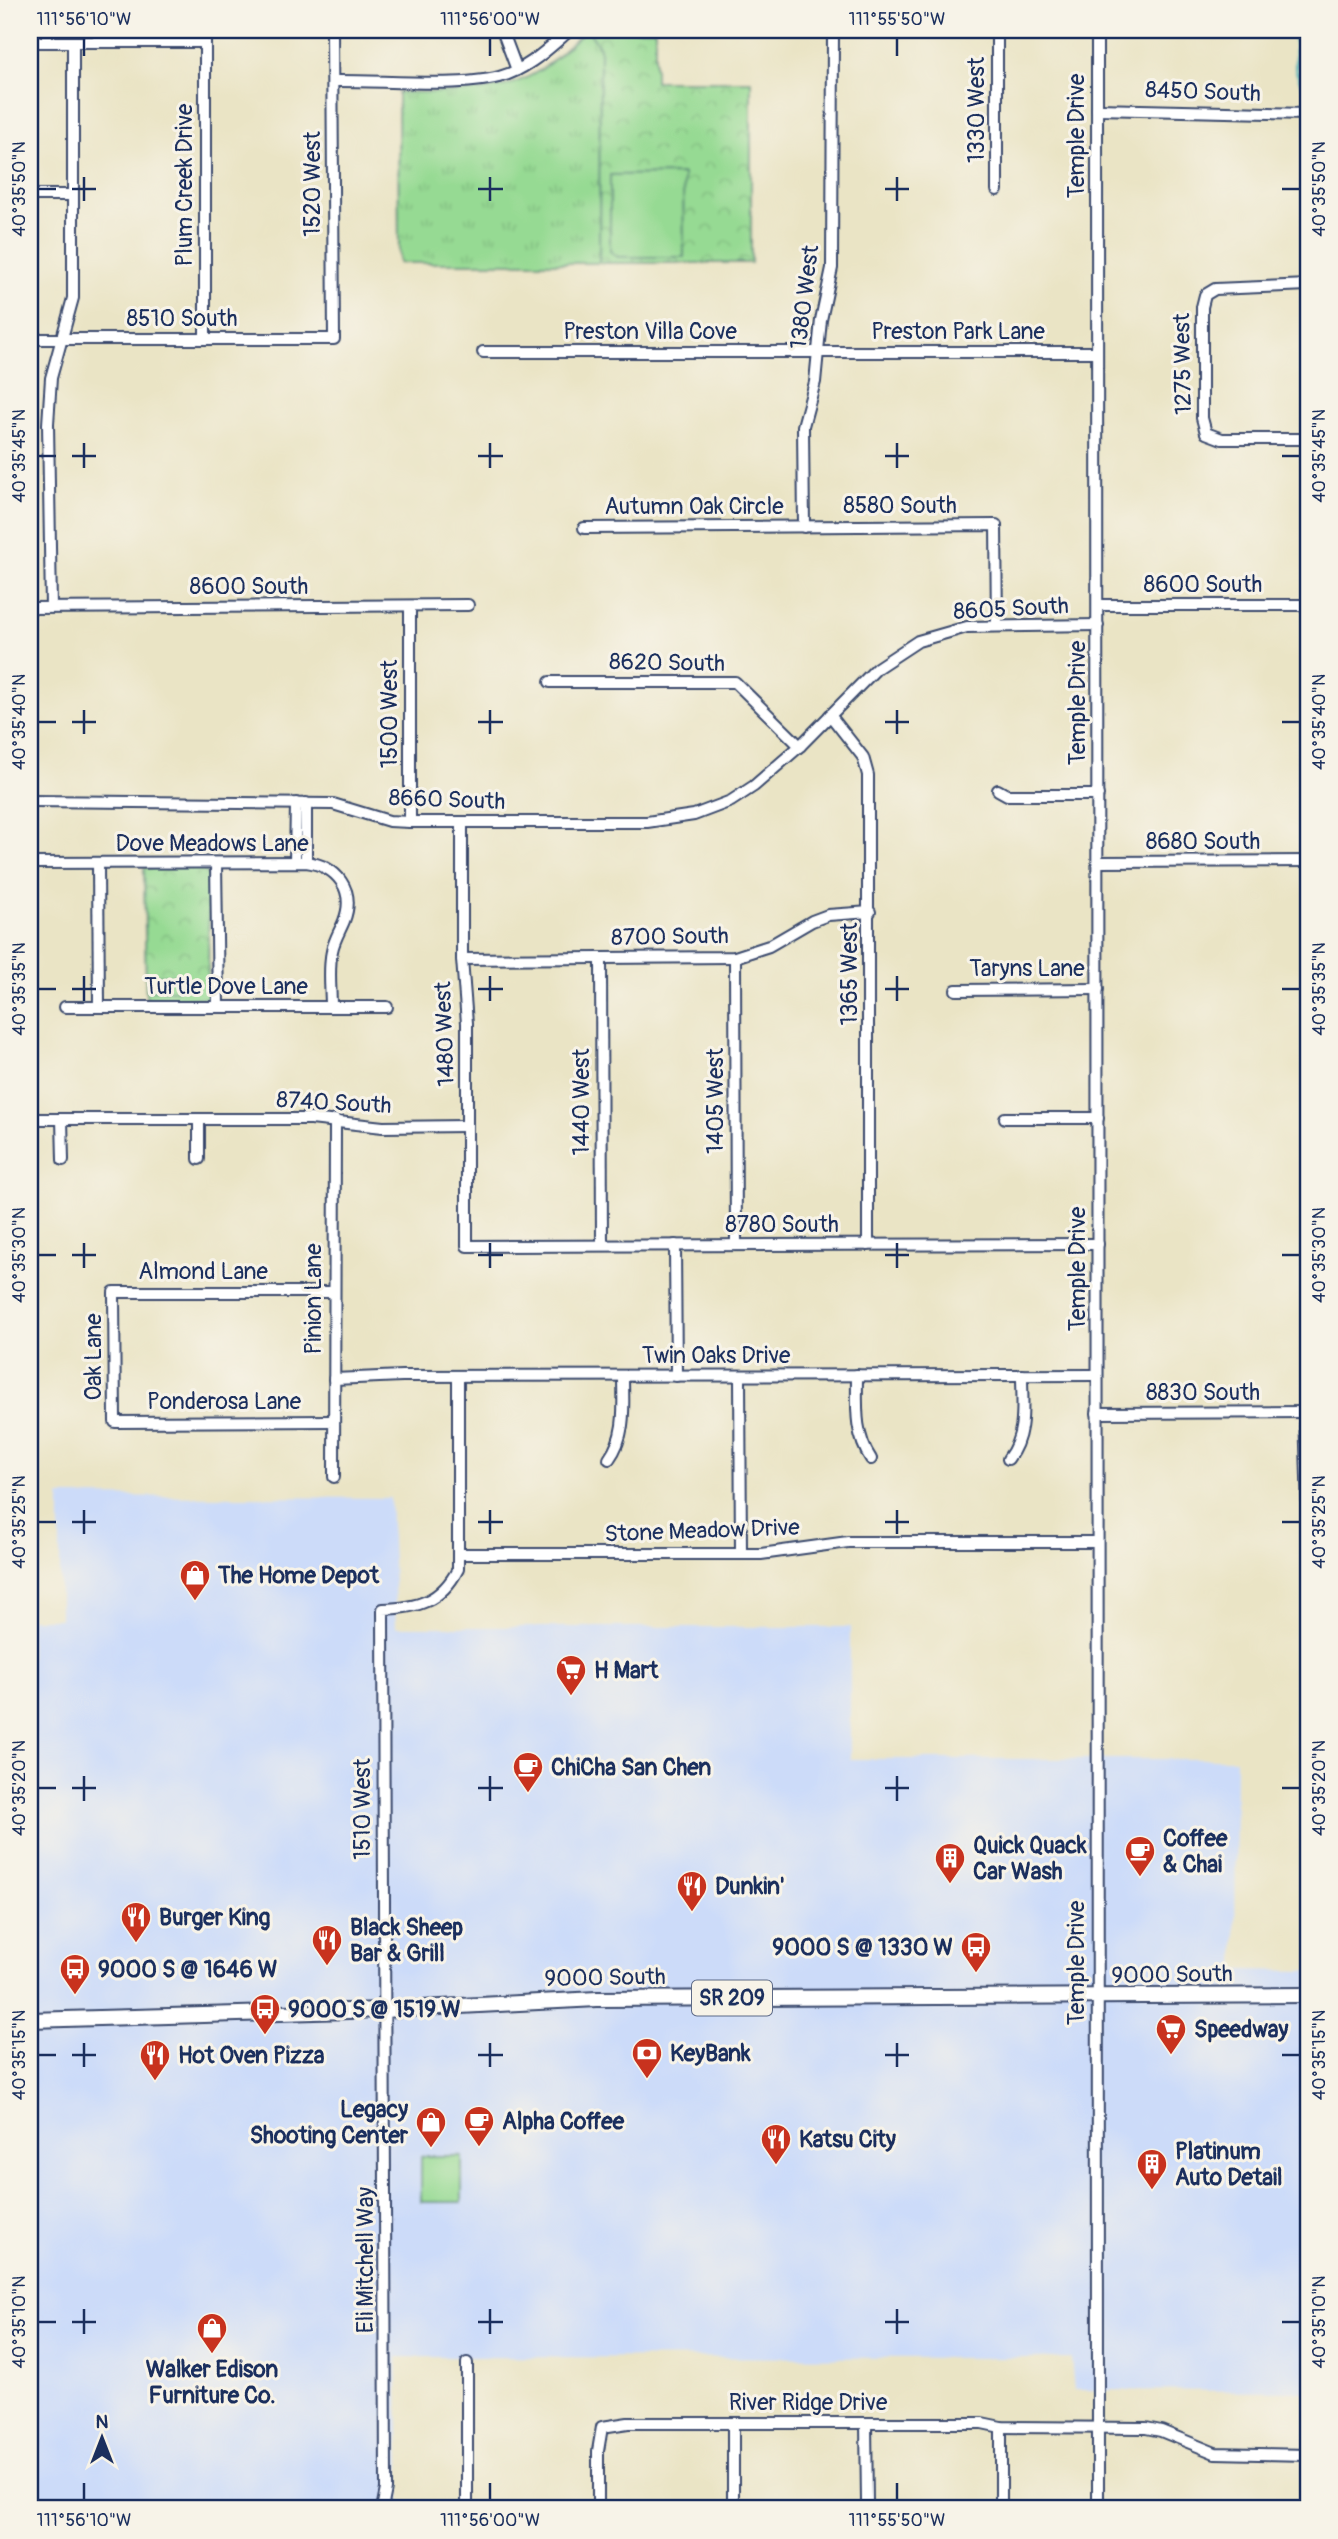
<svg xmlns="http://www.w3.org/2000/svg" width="1338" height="2539" font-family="Pangolin,sans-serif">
<defs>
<pattern id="grass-tufts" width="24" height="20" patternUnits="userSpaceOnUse" patternTransform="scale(1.75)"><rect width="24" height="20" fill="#96da93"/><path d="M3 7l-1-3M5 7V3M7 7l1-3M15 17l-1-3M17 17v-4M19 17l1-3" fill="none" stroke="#81bb81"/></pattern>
<pattern id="park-crowns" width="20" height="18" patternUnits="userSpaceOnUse" patternTransform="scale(1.75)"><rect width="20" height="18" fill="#96da93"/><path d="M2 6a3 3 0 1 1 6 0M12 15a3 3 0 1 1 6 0" fill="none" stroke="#81bb81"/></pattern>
</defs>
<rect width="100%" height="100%" fill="#f7f3e8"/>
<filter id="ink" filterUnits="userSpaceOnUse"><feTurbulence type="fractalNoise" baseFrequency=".0143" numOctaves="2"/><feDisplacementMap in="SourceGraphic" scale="14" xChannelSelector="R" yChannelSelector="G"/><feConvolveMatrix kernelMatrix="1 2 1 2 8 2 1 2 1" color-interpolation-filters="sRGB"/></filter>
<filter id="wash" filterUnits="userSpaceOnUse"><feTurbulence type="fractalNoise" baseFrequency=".00686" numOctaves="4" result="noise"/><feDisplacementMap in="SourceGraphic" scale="28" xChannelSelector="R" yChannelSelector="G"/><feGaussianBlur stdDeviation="1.57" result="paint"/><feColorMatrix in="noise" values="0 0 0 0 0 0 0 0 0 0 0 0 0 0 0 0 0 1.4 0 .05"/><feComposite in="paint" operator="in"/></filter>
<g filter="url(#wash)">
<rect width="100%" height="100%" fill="#eae4c5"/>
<!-- built -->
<path fill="#ccdbf9" d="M60,1496l330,2 6,129h454v132h386l-1,211 73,1v420l-234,-1 -3,-32 -674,-1 4,152h-371v-890h30z"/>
<!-- grass -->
<path fill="url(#grass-tufts)" stroke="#588478" stroke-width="2" d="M587,30h68l-1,51h97v182h-352l-1,-171c51,0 105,6 148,-26 15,-11 27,-25 41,-36z"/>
<!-- park -->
<g fill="url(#park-crowns)" stroke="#588478" stroke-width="2">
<path d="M588,30h67v51h96v182h-152l1,-215z"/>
<path d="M203,867l6,9 -1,122 -62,1 -2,-131z"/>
</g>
<!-- pitch -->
<g fill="#96da93" stroke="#588478" stroke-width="2">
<path d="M683,174l1,83h-66l-8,-6v-76z"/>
<path d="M150,975h27v15h-28z"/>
<rect x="421" y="2156" width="41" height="46"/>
</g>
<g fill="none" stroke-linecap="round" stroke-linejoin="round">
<!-- stream -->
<path stroke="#3fb0b9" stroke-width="3.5" d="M1295,30l1,40 12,27"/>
</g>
</g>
<g filter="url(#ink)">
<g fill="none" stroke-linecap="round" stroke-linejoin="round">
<!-- minor casing -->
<g stroke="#3a4a6d" stroke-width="14">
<g id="minor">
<path d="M205,30v309"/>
<path d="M502,30l15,40"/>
<path d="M997,30v160"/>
<path d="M1097,30l1,2479"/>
<path d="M30,42h175"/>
<path d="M333,81c47,-1 122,7 166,-4 28,-7 50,-29 71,-47"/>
<path d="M1097,109l211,5"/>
<path d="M30,195h43"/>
<path d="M1308,285l-93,4 -10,6 -3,12v111l4,15 16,6h86"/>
<path d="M30,339h304l-2,-309"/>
<path d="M483,352h614"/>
<path d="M804,527l-1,-101 12,-44 6,-62 11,-52 1,-238"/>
<path d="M584,528l412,-3 1,101"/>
<path d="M1098,605h210"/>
<path d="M410,606v216"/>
<path d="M51,607l-3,-183 3,-46 22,-80v-256"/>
<path d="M30,608l438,-3"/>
<path d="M550,682h185l65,64"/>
<path d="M830,715l33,42 5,18v470"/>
<path d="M998,790l9,5h91"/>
<path d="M30,801l303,3 56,17 21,1h237l47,-7 37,-14 23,-15 46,-40 77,-78 41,-27 49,-14 131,-2"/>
<path d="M306,803v59"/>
<path d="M462,822v137l5,64v223l631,-2"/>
<path d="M295,862l1,-59"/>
<path d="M1098,862l210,-1"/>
<path d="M30,863l276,-1c31,4 50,28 38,59 -4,10 -10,19 -12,30 -4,18 -1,38 -1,56"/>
<path d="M98,863l1,144"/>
<path d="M216,863l2,144"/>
<path d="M735,957l1,288"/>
<path d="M601,958l1,287"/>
<path d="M462,959l273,-2 34,-11 43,-25 16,-6 42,-3"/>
<path d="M956,990l142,-1"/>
<path d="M65,1007h322"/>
<path d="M1005,1118h93"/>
<path d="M30,1119h281l72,8 84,-1"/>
<path d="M62,1119l1,41"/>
<path d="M199,1119v40"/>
<path d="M675,1245l1,131"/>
<path d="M334,1292h-220l1,130 219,-1"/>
<path d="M857,1375c0,30 -3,59 14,84"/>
<path d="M740,1376l1,178"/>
<path d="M334,1379l68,-3 695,-1"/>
<path d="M1305,1412l3,99"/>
<path d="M1097,1413l211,-1"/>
<path d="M609,1459c18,-25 14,-54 14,-83"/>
<path d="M1008,1459c19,-25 14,-54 14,-84"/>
<path d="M334,1477l1,-357"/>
<path d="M459,1554h302l87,-12h248"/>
<path d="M467,2363v146"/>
<path d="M733,2423v81"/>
<path d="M866,2423l1,80"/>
<path d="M1001,2427v82"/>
<path d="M382,2509l4,-20 -3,-880c34,-1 58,-7 75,-40v-193"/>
<path d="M598,2509v-58l4,-24 26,-4h354l19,4 145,1 15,3 54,22 93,2"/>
</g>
</g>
<!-- major casing -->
<g stroke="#3a4a6d" stroke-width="18">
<path id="major" d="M30,2020l353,-10 214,-11 711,-4"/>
</g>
<!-- minor -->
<use href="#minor" stroke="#fff" stroke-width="10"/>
<!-- major -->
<use href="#major" stroke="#fff" stroke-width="14"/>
</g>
</g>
<!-- ticks -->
<path fill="none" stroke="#1b2f5e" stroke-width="2.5" d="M84,38v18M490,38v18M897,38v18M84,177v24M490,177v24M897,177v24M38,189h18M72,189h24M478,189h25M885,189h24M1282,189h18M84,443v25M490,443v25M897,443v25M38,456h18M72,456h24M478,456h25M885,456h24M1282,456h18M84,710v24M490,710v24M897,710v24M38,722h18M72,722h24M478,722h25M885,722h24M1282,722h18M84,976v25M490,976v25M897,976v25M38,989h18M72,989h24M478,989h25M885,989h24M1282,989h18M84,1243v25M490,1243v25M897,1243v25M38,1255h18M72,1255h24M478,1255h25M885,1255h24M1282,1255h18M84,1510v24M490,1510v24M897,1510v24M38,1522h18M72,1522h24M478,1522h25M885,1522h24M1282,1522h18M84,1776v25M490,1776v25M897,1776v25M38,1788h18M72,1788h24M478,1788h25M885,1788h24M1282,1788h18M84,2043v24M490,2043v24M897,2043v24M38,2055h18M72,2055h24M478,2055h25M885,2055h24M1282,2055h18M84,2309v25M490,2309v25M897,2309v25M38,2322h18M72,2322h24M478,2322h25M885,2322h24M1282,2322h18M84,2483v17M490,2483v17M897,2483v17"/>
<!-- icons -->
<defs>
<g id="shop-pin" transform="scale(1.575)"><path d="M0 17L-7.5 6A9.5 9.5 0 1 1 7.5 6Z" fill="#c8321e" stroke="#f7f3e8"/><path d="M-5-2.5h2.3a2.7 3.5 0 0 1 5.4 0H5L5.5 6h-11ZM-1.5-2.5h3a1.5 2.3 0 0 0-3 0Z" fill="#fff"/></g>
<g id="supermarket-pin" transform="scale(1.575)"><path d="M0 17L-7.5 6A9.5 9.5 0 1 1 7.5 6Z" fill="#c8321e" stroke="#f7f3e8"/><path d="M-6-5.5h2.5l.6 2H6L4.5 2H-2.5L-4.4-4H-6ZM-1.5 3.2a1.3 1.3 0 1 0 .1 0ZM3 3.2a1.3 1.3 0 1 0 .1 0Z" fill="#fff"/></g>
<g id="cafe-pin" transform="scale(1.575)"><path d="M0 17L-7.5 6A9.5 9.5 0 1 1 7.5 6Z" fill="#c8321e" stroke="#f7f3e8"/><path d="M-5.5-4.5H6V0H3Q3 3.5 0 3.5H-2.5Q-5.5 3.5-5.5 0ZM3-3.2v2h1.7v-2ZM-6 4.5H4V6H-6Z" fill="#fff"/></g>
<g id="building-pin" transform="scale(1.575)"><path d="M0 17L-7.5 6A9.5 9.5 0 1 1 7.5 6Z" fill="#c8321e" stroke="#f7f3e8"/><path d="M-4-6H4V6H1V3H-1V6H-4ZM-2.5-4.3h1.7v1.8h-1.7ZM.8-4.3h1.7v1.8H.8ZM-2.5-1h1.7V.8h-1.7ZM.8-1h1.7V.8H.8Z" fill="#fff"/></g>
<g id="restaurant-pin" transform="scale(1.575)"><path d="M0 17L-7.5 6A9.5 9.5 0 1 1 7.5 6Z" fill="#c8321e" stroke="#f7f3e8"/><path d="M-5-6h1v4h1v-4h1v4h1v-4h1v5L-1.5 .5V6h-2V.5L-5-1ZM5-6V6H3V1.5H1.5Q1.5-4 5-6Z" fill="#fff"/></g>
<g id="bus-pin" transform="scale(1.575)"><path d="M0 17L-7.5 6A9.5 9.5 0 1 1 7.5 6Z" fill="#c8321e" stroke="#f7f3e8"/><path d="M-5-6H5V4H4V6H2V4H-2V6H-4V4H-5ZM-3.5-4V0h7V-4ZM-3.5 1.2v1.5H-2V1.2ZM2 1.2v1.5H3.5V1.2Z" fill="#fff"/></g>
<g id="bank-pin" transform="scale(1.575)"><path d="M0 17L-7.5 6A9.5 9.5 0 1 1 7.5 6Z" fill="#c8321e" stroke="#f7f3e8"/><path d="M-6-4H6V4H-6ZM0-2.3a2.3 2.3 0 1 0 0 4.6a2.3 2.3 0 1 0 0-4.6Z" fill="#fff"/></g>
</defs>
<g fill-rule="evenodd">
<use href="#shop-pin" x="195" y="1575"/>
<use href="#supermarket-pin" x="571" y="1670"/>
<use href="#cafe-pin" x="528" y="1767"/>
<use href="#cafe-pin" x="1140" y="1851"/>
<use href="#building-pin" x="950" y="1858"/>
<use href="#restaurant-pin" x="692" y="1886"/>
<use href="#restaurant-pin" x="136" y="1917"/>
<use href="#restaurant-pin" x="327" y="1940"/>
<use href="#bus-pin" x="976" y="1947"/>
<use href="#bus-pin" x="75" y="1969"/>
<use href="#bus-pin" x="265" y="2009"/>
<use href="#supermarket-pin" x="1171" y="2029"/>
<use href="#bank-pin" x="647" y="2053"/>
<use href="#restaurant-pin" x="155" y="2055"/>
<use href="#cafe-pin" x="479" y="2121"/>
<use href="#shop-pin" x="431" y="2122"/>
<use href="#restaurant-pin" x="776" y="2139"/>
<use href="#building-pin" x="1152" y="2164"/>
<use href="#shop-pin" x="212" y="2328"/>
</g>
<g text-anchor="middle" stroke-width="6" stroke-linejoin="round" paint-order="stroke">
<!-- shield labels -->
<rect fill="#f7f3e8" stroke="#5d6a87" stroke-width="2" x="692" y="1980.5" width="80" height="35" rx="5"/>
<g font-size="21" font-weight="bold" fill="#1b2f5e">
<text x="732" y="2005">SR 209</text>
</g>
<!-- street labels -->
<g font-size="23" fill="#1b2f5e" stroke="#f7f3e8">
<text transform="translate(1203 91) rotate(2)" y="8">8450 South</text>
<text transform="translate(976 110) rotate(-90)" y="8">1330 West</text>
<text transform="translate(1076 136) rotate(-90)" y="8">Temple Drive</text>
<text transform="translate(312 184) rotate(-90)" y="8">1520 West</text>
<text transform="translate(184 185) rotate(-90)" y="8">Plum Creek Drive</text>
<text transform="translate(804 297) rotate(-83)" y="8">1380 West</text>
<text x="182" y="326">8510 South</text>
<text x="650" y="339">Preston Villa Cove</text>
<text x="958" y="339">Preston Park Lane</text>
<text transform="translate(1182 364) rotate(-91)" y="8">1275 West</text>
<text x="900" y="513">8580 South</text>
<text x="694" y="514">Autumn Oak Circle</text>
<text x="1203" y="592">8600 South</text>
<text x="249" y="594">8600 South</text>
<text transform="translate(1011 608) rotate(-3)" y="8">8605 South</text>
<text transform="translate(667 662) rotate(1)" y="8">8620 South</text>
<text transform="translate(1077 703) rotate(-90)" y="8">Temple Drive</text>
<text transform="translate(389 714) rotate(-90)" y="8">1500 West</text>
<text transform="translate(447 799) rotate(2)" y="8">8660 South</text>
<text x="1203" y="849">8680 South</text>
<text x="212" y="851">Dove Meadows Lane</text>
<text transform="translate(670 936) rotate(-1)" y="8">8700 South</text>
<text x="1027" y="976">Taryns Lane</text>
<text transform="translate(849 974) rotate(-90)" y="8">1365 West</text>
<text x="226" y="994">Turtle Dove Lane</text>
<text transform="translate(444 1034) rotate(-92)" y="8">1480 West</text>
<text transform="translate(715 1101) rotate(-90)" y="8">1405 West</text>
<text transform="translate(334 1102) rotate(3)" y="8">8740 South</text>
<text transform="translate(581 1102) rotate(-90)" y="8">1440 West</text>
<text x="782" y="1232">8780 South</text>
<text transform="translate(1077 1269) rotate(-90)" y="8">Temple Drive</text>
<text x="203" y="1279">Almond Lane</text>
<text transform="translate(313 1299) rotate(-90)" y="8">Pinion Lane</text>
<text x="716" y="1363">Twin Oaks Drive</text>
<text transform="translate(93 1357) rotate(-90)" y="8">Oak Lane</text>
<text x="1203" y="1400">8830 South</text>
<text x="224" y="1409">Ponderosa Lane</text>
<text transform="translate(702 1530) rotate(-2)" y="8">Stone Meadow Drive</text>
<text transform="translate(362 1809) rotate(-90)" y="8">1510 West</text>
<text transform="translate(1076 1963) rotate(-90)" y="8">Temple Drive</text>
<text transform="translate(1172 1974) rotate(-1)" y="8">9000 South</text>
<text transform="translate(605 1977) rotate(-1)" y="8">9000 South</text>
<text transform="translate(365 2260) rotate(-90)" y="8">Eli Mitchell Way</text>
<text x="808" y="2410">River Ridge Drive</text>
</g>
<!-- poi labels -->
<g font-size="23" font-weight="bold" fill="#1b2f5e" stroke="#f7f3e8" text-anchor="start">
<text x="218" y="1583">The Home Depot</text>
<text x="594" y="1678">H Mart</text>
<text x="551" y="1775">ChiCha San Chen</text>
<text x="1163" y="1846">Coffee<tspan x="1163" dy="26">&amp; Chai</tspan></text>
<text x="973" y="1853">Quick Quack<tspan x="973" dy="26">Car Wash</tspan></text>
<text x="715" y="1894">Dunkin'</text>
<text x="159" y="1925">Burger King</text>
<text x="350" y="1935">Black Sheep<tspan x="350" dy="26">Bar &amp; Grill</tspan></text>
<text x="953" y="1955" text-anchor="end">9000 S @ 1330 W</text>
<text x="98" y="1977">9000 S @ 1646 W</text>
<text x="288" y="2017">9000 S @ 1519 W</text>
<text x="1194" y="2037">Speedway</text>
<text x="670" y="2061">KeyBank</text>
<text x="178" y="2063">Hot Oven Pizza</text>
<text x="408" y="2117" text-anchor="end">Legacy<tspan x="408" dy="26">Shooting Center</tspan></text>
<text x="502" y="2129">Alpha Coffee</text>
<text x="799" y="2147">Katsu City</text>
<text x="1175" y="2159">Platinum<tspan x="1175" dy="26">Auto Detail</tspan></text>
<text x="212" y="2377" text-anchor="middle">Walker Edison<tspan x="212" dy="26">Furniture Co.</tspan></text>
</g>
</g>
<!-- margin -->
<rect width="1338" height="2539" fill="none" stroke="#f7f3e8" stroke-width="77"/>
<!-- north arrow -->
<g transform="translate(102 2438)" stroke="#f7f3e8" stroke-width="5" paint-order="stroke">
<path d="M0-5L12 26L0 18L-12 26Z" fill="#1b2f5e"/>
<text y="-10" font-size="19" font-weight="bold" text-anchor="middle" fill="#1b2f5e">N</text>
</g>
<rect x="38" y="38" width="1262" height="2462" fill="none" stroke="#1b2f5e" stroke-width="2.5"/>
<g font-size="18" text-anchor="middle" fill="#1b2f5e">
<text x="84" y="25">111°56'10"W</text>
<text x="490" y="25">111°56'00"W</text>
<text x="897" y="25">111°55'50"W</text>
<text transform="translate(19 189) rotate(-90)" y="6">40°35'50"N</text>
<text transform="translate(1319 189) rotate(-90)" y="6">40°35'50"N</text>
<text transform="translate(19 456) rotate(-90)" y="6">40°35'45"N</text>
<text transform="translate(1319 456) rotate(-90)" y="6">40°35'45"N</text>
<text transform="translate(19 722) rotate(-90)" y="6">40°35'40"N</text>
<text transform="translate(1319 722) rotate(-90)" y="6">40°35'40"N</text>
<text transform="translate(19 989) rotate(-90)" y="6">40°35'35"N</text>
<text transform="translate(1319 989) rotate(-90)" y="6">40°35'35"N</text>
<text transform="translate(19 1255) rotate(-90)" y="6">40°35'30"N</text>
<text transform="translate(1319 1255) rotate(-90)" y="6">40°35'30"N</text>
<text transform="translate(19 1522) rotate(-90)" y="6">40°35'25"N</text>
<text transform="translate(1319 1522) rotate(-90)" y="6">40°35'25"N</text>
<text transform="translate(19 1788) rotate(-90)" y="6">40°35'20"N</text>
<text transform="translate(1319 1788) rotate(-90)" y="6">40°35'20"N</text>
<text transform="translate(19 2055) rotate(-90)" y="6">40°35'15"N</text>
<text transform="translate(1319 2055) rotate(-90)" y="6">40°35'15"N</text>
<text transform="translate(19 2322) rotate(-90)" y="6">40°35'10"N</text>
<text transform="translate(1319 2322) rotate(-90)" y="6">40°35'10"N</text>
<text x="84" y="2526">111°56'10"W</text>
<text x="490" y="2526">111°56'00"W</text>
<text x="897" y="2526">111°55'50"W</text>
</g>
</svg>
